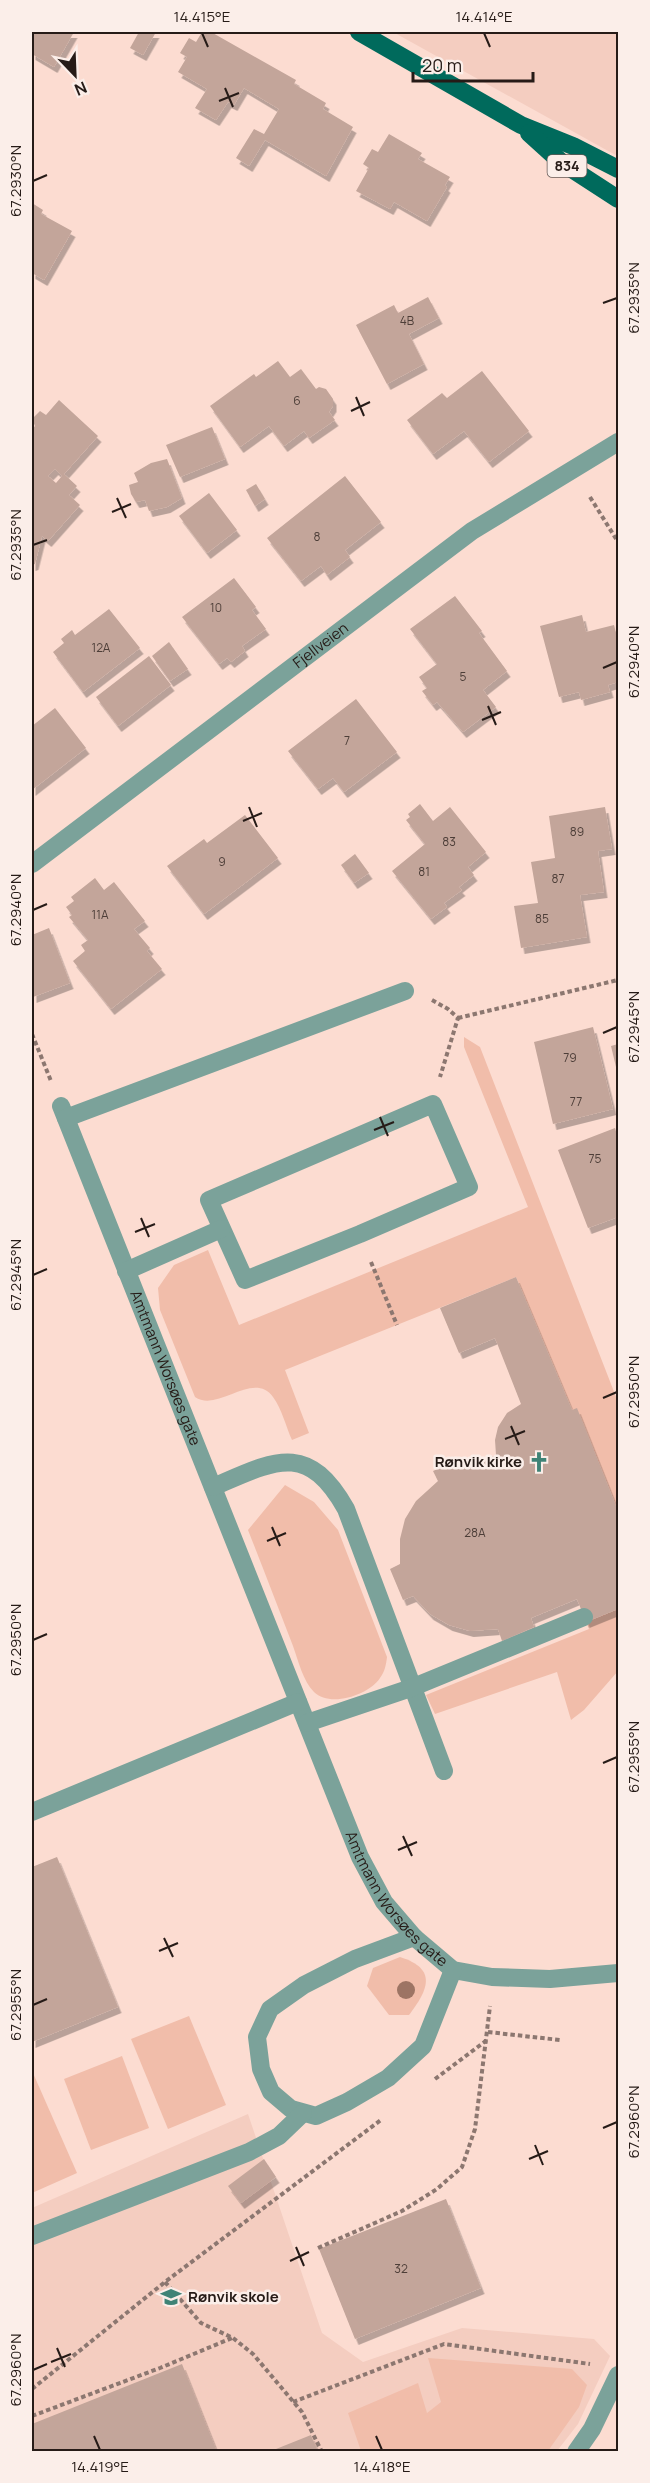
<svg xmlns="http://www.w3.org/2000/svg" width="650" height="2483" font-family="Manrope,sans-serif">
<defs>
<filter id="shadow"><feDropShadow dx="3.5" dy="6" stdDeviation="0" flood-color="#0004"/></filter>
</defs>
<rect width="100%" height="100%" fill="#fcdcd1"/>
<!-- built -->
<g fill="#f4cdc0">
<path d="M393,32h225v124l-8,-4z"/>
<path d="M248,2114l74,219 41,29 99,-34 132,11 16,17 -32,68 -21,27h-525v-243z"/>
</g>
<!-- green -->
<g fill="#f1bdaa">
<path d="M464,1037l16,10 138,355v109l-41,-102 -5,1 -56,-133 -231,93 24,63 -17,7c-6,-13 -10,-31 -19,-43 -20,-27 -55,16 -78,0l-35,-87 -2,-22 16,-23 34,-15 31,75 289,-118 -64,-160z"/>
<path d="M285,1485l29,17 24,28 49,127c-1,8 -2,14 -7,21 -11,17 -50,30 -66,14 -11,-11 -16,-32 -21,-46 -15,-39 -30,-78 -45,-116z"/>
<path d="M618,1609v62l-34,39 -13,10 -14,-48 -122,42 -9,-19 163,-66 -3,-7z"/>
<path d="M400,1957c38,12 28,33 9,58h-20l-22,-29 6,-18z"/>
<path d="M189,2016l37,89 -58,24 -37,-90z"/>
<path d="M122,2056l27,72 -58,22 -27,-71z"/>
<path d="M32,2073h1l44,100 -45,20z"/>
<path d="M428,2358l144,11 15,16 -8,22 -31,44h-187l-13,-38 70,-30 9,30 14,-11z"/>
</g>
<!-- building -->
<g fill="#c3a59a" fill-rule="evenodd" filter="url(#shadow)">
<path d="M32,32h42l-20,35 -22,-13z"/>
<path d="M139,32h17l-13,23 -13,-7z"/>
<path d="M202,32h9l85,48 -2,4 32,19 -3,6 30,18 -27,49 -61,-36 -16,26 -13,-8 18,-29 10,5 15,-25 -35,-21 -10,17 -6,-3 -12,18 -21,-12 12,-19 -29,-17 9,-15 -7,-4 9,-15 7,4z"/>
<path d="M389,134l33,19 -4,6 32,18 -5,8 2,2 -20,34 -33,-19 -4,7 -34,-18 13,-23 -6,-4 9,-15 6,3z"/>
<path d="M32,203l11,7 -2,4 31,17 -28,49 -12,-7z"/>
<path d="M428,297l11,21 -30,16 15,30 -37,20 -31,-59 38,-20 4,8z"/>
<path d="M278,361l12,16 11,-8 15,20 3,-2 7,2 7,10v7l-4,6 6,8 -26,18 -5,-7 -20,15 -15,-20 -29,21 -30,-41 44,-32 2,3z"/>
<path d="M482,371l47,60 -40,31 -25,-31 -31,23 -26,-34 35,-27 5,5z"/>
<path d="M59,400l39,36 -34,38 13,12 -8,9 11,10 -32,36 -6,-5 -7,28 -3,1v-135l3,-4 -3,-7 8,-8 6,4zM55,469l7,7 -6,7 -8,-7z"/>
<path d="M212,427l13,32 -45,18 -14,-32z"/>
<path d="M167,459l15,39 -15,9 -18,4 -4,-11 -9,2 -5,-8 -2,-9 9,-3 -4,-9 17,-10z"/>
<path d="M345,476l36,46 -36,28 5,7 -23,18 -6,-9 -20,15 -34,-43z"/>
<path d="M256,484l9,15 -10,7 -9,-16z"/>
<path d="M209,493l28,37 -30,23 -28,-37z"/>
<path d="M234,578l22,29 -4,3 14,19 -24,17 3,5 -14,11 -4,-4 -8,6 -37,-47z"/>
<path d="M455,596l27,35 -3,2 28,38 -24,19 13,17 -33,25 -26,-30 -4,3 -11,-14 5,-3 -8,-11 18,-13 -27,-35z"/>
<path d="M109,609l31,39 -57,44 -30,-40 11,-9 -3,-4 11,-9 3,5z"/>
<path d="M582,615l4,17 28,-7 4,16v41l-10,3 2,7 -29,8 -2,-8 -20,5 -19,-71z"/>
<path d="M169,642l19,27 -18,12 -18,-25z"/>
<path d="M149,656l22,29 -53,41 -22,-29z"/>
<path d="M356,699l41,53 -53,40 -11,-14 -15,11 -30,-38z"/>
<path d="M55,708l31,40 -54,42v-64z"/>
<path d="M420,804l13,17 17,-14 36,45 -18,15 6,8 -15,12 3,3 -18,13 3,4 -16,12 -39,-48 33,-27 -19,-24 4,-3 -2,-3z"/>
<path d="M605,807l7,42 -14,2 6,41 -24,3 7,42 -66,11 -7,-42 24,-3 -7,-41 24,-4 -6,-42z"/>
<path d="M245,815l33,43 -74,56 -37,-48 37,-27 3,4z"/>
<path d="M355,854l14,19 -15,10 -13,-18z"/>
<path d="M95,878l9,12 10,-8 31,39 -11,8 16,19 -3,3 15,18 -51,40 -38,-48 12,-10 -4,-6 7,-5 -19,-23 3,-2 -6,-8 8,-6 -3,-4z"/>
<path d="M49,928l21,55 -37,14 -1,-62z"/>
<path d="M593,1027l20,82 -60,15 -19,-82z"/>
<path d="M618,1044v22l-2,1 -5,-21z"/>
<path d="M615,1128l3,10v79l-30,11 -30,-78z"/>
<path d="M516,1277l56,133 5,-2 41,103v98l-32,13 -9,-23 -46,19 3,9 -32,14 -4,-12 -28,2 -21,-6 -19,-11 -17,-18 -10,4 -13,-31 10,-5v-25l5,-20 11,-18 22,-20 -5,-10 32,-14 4,10 27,-12 -1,-15 3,-13 9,-14 14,-9 -26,-66 -36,15 -19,-45z"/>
<path d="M57,1857l61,150 -86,35v-175z"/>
<path d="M264,2159l12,18 -35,26 -13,-17z"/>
<path d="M446,2199l35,89 -126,51 -36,-90z"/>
<path d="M182,2364l35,88h-185v-28z"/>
<path d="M311,2435l7,17h-47v-1z"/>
</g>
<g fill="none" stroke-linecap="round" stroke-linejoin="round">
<!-- path -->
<g stroke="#8c7770" stroke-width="4" stroke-dasharray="4.5 3" stroke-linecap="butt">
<path d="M590,497l28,45"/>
<path d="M432,1000l16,9 10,9 -18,59"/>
<path d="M458,1018l160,-38"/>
<path d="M32,1034l19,47"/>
<path d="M371,1262l26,63"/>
<path d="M488,2032l72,8"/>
<path d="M435,2079l52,-39"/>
<path d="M318,2248l84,-37 35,-22 25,-22 13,-38 15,-123"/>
<path d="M165,2282l36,41 32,15 20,16 49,58 20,40"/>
<path d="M32,2389l133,-107 216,-162"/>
<path d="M293,2402l151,-58 146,20"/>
<path d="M32,2416l128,-48 72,-30"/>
</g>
<!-- minor -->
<g stroke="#7ba29a" stroke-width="18">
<path id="s1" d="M32,864l440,-333 146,-89"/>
<path d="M433,1104l36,83 -109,47 -115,46 -36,-80z"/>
<path id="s2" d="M61,1106l299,751 24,45 30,35 39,33 39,7 58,2 68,-6"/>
<path d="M66,1118l339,-127"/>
<path d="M126,1271l95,-42"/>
<path d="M213,1487c61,-26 94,-47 133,22l98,262"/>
<path d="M307,1723l104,-35 173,-71"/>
<path d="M32,1812l266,-110"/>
<path d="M414,1937l-59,22 -51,26 -34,24 -13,28 4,32 10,23 20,17 25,7 31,-14 41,-24 35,-32 30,-76"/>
<path d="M32,2236l217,-84 30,-16 24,-23"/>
<path d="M576,2452l16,-23 26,-54"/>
</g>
<!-- major -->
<g stroke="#006a5c" stroke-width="18">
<path d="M359,32l162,93 52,21 45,23"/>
<path d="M529,133l32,29 57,37"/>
</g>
</g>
<!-- trees -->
<circle fill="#9d7464" cx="406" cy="1990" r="9"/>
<!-- ticks -->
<path fill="none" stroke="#261b17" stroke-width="2" d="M202,33l6,14M484,33l6,14M225,88l8,19M219,101l20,-8M33,181l14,-6M603,303l14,-5M356,397l8,19M351,411l19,-9M117,498l9,20M112,512l19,-8M33,545l14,-5M603,668l14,-6M488,706l8,19M482,720l19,-8M249,807l8,20M243,821l19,-8M33,910l14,-6M603,1033l14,-6M380,1117l8,19M374,1130l20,-8M141,1218l8,19M135,1232l20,-8M33,1275l14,-6M603,1398l14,-6M511,1426l8,19M505,1439l20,-8M272,1527l8,19M267,1541l19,-8M33,1640l14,-6M603,1763l14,-6M403,1836l9,20M398,1850l19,-8M164,1938l9,19M159,1951l19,-8M33,2005l14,-6M603,2128l14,-6M535,2145l8,20M529,2159l19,-8M296,2247l8,19M290,2261l19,-9M57,2348l8,19M51,2362l20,-8M33,2370l14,-6M94,2436l6,14M376,2436l6,14"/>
<!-- icons -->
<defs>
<g id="church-bare" transform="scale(1.62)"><path d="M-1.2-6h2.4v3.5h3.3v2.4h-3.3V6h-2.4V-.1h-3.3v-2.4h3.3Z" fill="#3f8376" stroke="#fbeee9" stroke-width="2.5" paint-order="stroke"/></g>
<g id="school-bare" transform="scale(1.62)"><path d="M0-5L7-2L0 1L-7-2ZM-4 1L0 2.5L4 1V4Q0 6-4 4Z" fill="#3f8376" stroke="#fbeee9" stroke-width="2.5" paint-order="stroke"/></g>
</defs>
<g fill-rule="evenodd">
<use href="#church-bare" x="539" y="1462"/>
<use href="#school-bare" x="171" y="2297"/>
</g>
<g text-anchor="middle" stroke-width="5" stroke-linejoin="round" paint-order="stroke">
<!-- number labels -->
<g font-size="12" fill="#4d3e38">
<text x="407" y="325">4B</text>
<text x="297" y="405">6</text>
<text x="317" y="541">8</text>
<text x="216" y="612">10</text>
<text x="101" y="652">12A</text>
<text x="463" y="681">5</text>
<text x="347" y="745">7</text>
<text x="577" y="836">89</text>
<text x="449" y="846">83</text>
<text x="222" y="866">9</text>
<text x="424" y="876">81</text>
<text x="558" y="883">87</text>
<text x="100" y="919">11A</text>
<text x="542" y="923">85</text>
<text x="570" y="1062">79</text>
<text x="576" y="1106">77</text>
<text x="595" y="1163">75</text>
<text x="475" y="1537">28A</text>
<text x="401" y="2273">32</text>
</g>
<!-- shield labels -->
<rect fill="#fbeee9" stroke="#665a56" stroke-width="1.5" x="547.5" y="155" width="39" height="22" rx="4.5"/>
<g font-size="14" font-weight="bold" fill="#261b17">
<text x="567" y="171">834</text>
</g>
<!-- street labels -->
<g font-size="15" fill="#261b17" stroke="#fbeee9">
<text dy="5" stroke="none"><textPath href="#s1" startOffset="362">Fjellveien</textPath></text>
<text dy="5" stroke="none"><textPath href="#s2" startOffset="282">Amtmann Worsøes gate</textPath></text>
<text dy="5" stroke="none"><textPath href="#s2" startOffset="864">Amtmann Worsøes gate</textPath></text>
</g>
<!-- poi labels -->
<g font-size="15" font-weight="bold" fill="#261b17" stroke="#fbeee9" text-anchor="end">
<text x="522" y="1467">Rønvik kirke</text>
<text x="188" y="2302" text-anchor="start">Rønvik skole</text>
</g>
</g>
<!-- border -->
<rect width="650" height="2483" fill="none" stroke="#fbeee9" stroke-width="66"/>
<!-- north arrow -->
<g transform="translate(75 75) rotate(157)" stroke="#fbeee9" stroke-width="4.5" paint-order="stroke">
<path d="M0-4.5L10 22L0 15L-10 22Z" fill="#261b17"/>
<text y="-9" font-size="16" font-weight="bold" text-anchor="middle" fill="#261b17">N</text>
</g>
<!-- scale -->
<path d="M413 72v9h120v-9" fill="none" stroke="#261b17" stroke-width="3"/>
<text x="422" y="72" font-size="18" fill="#261b17" stroke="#fbeee9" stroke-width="4.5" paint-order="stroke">20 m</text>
<rect x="33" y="33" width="584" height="2417" fill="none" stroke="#261b17" stroke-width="2"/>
<g font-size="15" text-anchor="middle" fill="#261b17">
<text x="202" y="22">14.415°E</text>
<text x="484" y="22">14.414°E</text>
<text transform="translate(16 181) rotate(-90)" y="5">67.2930°N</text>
<text transform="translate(634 298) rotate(-90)" y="5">67.2935°N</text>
<text transform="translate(16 545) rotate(-90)" y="5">67.2935°N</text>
<text transform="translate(634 662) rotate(-90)" y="5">67.2940°N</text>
<text transform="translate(16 910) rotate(-90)" y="5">67.2940°N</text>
<text transform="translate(634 1027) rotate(-90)" y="5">67.2945°N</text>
<text transform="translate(16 1275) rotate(-90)" y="5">67.2945°N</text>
<text transform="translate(634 1392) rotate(-90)" y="5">67.2950°N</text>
<text transform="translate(16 1640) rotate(-90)" y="5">67.2950°N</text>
<text transform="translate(634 1757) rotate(-90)" y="5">67.2955°N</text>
<text transform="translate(16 2005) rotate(-90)" y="5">67.2955°N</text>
<text transform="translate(634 2122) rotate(-90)" y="5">67.2960°N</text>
<text transform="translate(16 2370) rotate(-90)" y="5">67.2960°N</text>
<text x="100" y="2472">14.419°E</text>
<text x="382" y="2472">14.418°E</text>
</g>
</svg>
